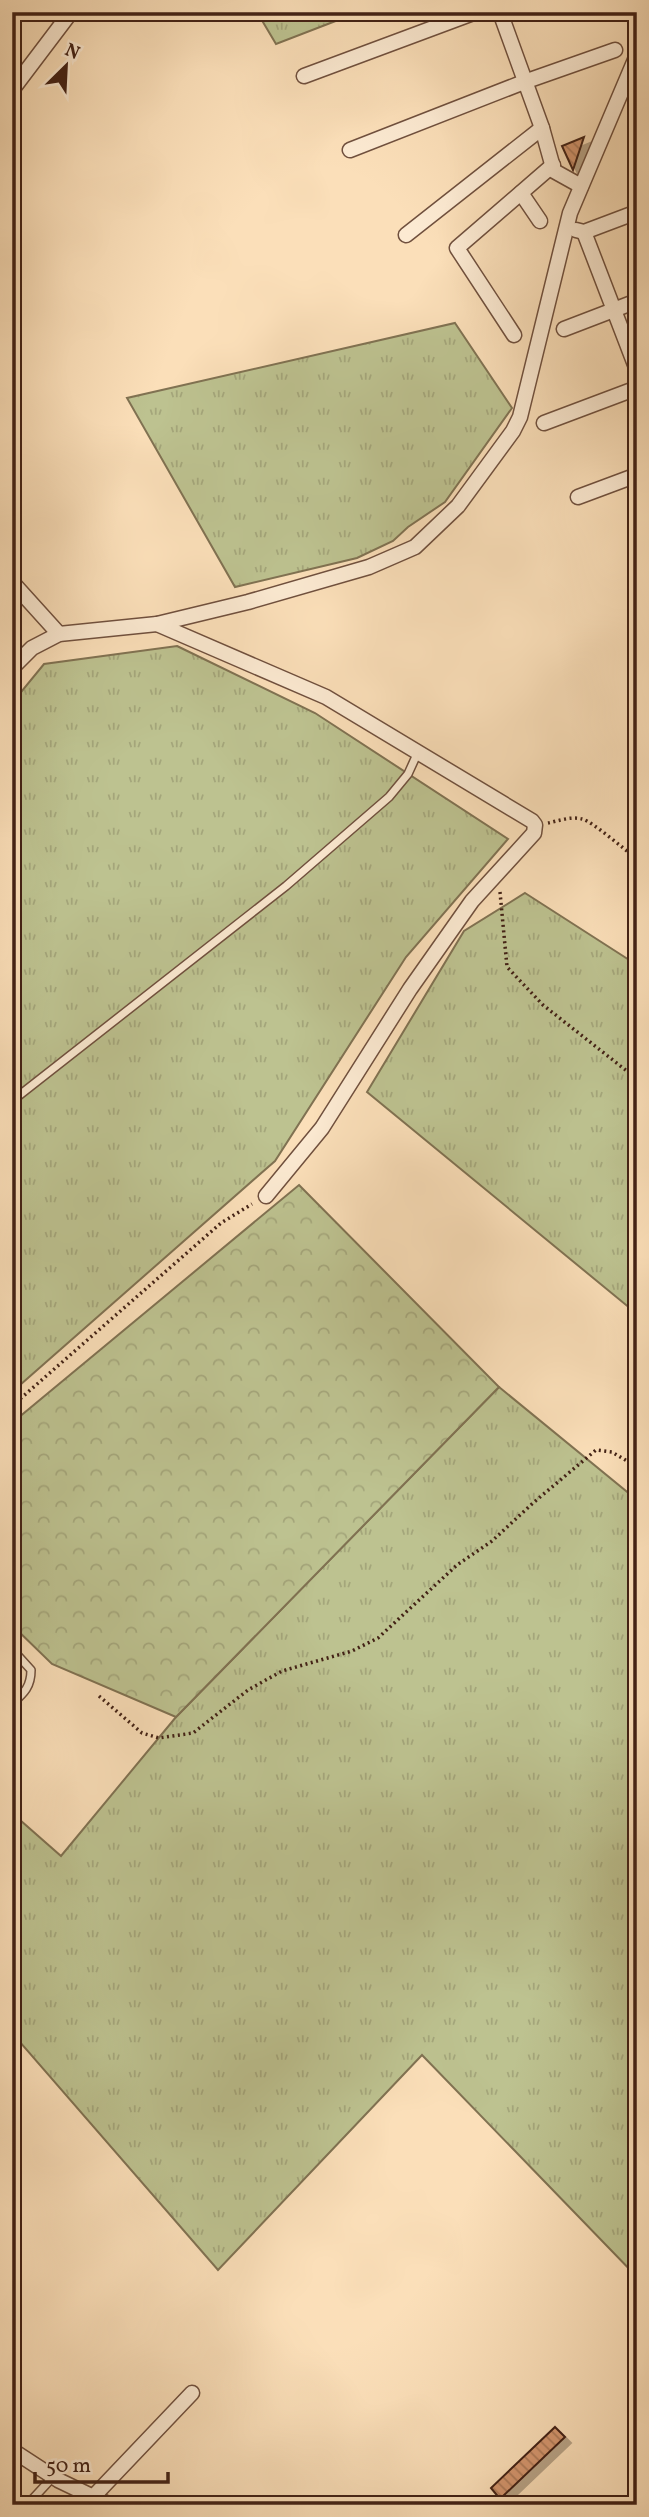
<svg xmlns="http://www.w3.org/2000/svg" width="649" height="2517" font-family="Vollkorn,serif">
<defs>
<pattern id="grass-tufts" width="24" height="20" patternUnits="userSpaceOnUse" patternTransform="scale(1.75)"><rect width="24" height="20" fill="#bdc290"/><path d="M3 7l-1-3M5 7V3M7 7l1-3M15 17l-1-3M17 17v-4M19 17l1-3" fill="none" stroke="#a4a67b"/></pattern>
<pattern id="forest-crowns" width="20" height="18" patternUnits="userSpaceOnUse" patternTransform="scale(1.75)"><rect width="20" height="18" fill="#bdc290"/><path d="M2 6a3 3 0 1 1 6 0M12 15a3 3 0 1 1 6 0" fill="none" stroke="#a4a67b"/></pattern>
<pattern id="building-back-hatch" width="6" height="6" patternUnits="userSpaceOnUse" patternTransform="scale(1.75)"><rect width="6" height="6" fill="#d5976f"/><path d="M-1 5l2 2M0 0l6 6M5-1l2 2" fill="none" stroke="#ae7b5a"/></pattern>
<filter id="shadow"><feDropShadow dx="6" dy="6" stdDeviation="0" flood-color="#0004"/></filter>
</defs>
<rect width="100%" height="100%" fill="#fbdfb9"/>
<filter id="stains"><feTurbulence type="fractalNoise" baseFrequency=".00286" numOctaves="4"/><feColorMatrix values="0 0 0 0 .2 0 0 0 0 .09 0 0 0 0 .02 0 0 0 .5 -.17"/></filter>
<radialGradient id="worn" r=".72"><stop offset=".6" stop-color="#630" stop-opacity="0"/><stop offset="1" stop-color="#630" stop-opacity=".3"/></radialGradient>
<!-- grass -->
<g fill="url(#grass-tufts)" stroke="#807252" stroke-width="2">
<path d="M257,12h102l-83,32z"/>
<path d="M455,323l57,85 -67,94 -37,25 -15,14 -36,17 -122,29 -108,-189z"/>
<path d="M177,646l138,67 193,126 -102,118 -131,204 -263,231v-689l32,-39z"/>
<path d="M525,893l112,72v349l-270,-222 97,-161z"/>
<path d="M499,1387l138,113v777l-215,-222 -204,215 -206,-237v-220l49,43 115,-139z"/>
</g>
<!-- forest -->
<path fill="url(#forest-crowns)" stroke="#807252" stroke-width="2" d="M299,1185l200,202 -323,330 -124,-53 -40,-39v-202z"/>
<!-- building -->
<g fill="url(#building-back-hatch)" stroke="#422115" stroke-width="2" filter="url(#shadow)">
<path d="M584,137l-11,33 -11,-24z"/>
<path d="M555,2427l10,10 -65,62 -9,-11z"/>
</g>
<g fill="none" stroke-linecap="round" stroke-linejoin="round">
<!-- service casing -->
<g stroke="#70503e" stroke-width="10">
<g id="service">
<path d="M12,1101l274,-215 103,-89 19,-23 10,-22"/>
<path d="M12,1649l19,21c0,17 -7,23 -19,34"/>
<path d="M27,2505l26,-28"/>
</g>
</g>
<!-- minor casing -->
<g stroke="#70503e" stroke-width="17">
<g id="minor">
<path d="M500,12l42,116 12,43 27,15"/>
<path d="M304,76l172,-64"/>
<path d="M12,90l59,-78"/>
<path d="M350,150l174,-68 91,-32"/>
<path d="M521,193l19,28"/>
<path d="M576,230l8,2 53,-20"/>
<path d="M584,232l53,138"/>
<path d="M406,235l136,-107"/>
<path d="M564,329l73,-28"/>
<path d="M514,335l-57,-87 96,-83"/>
<path d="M544,423l93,-35"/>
<path d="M578,497l59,-22"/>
<path d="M12,582l47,52"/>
<path d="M157,624l169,73 206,124 3,4 -1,8 -62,68 -62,88 -88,139 -56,68"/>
<path d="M12,668l20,-20 27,-14 98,-10 91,-22 121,-35 46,-20 43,-41 55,-75 7,-14 50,-204 67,-158"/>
<path d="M12,2450l46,30 52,25"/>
<path d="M93,2497l99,-104"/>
</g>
</g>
<!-- path -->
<g stroke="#422115" stroke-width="3.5" stroke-dasharray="2 3.5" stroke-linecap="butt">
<path d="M548,823c10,-2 23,-7 34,-4 10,2 43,31 55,40"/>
<path d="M500,892l7,75 36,38 94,74"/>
<path d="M12,1406l209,-183 31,-19"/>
<path d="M99,1696l43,37 17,5 34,-5 55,-43 34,-19 70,-20 26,-13 79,-73 35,-24 41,-38 63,-53 16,2 25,15"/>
</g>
<!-- service -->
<use href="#service" stroke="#fcead2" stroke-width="7"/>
<!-- minor -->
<use href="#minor" stroke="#fcead2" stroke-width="14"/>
</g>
<!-- margin -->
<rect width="649" height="2517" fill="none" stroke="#fbdfb9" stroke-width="42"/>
<rect x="14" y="14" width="621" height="2489" fill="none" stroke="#422115" stroke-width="3.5"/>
<rect x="21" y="21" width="607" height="2475" fill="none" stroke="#422115" stroke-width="2"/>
<!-- north arrow -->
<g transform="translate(66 66) rotate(24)" stroke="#fcead2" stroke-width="5" paint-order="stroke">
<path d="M0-5L12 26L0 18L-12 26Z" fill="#422115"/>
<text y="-10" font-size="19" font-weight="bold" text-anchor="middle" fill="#422115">N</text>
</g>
<!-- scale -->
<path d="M35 2472v10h133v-10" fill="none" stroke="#422115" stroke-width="3.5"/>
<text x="46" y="2472" font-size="21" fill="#422115" stroke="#fcead2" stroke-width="5" paint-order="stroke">50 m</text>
<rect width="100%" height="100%" filter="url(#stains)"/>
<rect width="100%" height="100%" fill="url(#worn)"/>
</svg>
